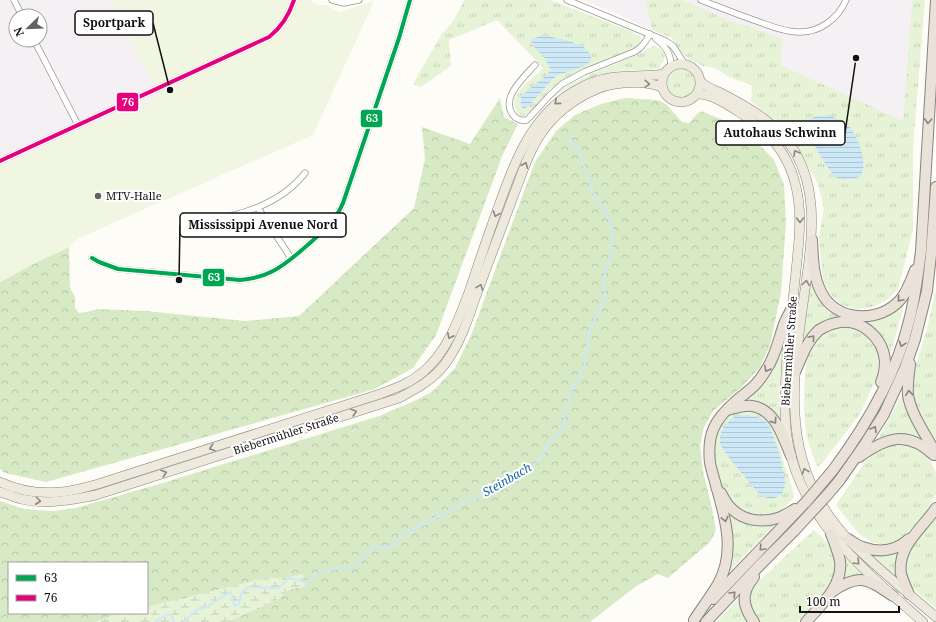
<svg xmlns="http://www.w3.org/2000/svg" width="936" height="622" font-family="'Noto Serif',serif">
<defs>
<pattern id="grass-tufts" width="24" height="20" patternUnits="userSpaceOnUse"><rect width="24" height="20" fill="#e7f3d7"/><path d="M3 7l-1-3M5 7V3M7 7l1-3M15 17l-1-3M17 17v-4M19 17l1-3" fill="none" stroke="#c5cfb8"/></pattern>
<pattern id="forest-crowns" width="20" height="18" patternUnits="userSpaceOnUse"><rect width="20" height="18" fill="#d8eac5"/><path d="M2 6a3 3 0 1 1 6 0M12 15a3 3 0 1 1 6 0" fill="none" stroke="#b8c8a8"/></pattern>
<pattern id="wetland-marsh" width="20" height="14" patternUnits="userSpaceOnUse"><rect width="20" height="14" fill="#e7f3d7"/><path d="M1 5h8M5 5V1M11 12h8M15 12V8" fill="none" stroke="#c5cfb8"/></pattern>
<pattern id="water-rules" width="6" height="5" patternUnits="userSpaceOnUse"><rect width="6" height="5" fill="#cde8f7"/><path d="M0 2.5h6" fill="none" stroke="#afc6d3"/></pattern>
</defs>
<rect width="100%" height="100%" fill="#fdfcf7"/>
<!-- industrial -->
<g fill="#f5f0f3" fill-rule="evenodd">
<path d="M0,0h110l43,85 8,9 -161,72zM16,16h24v24h-24z"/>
<path d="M582,0h63l7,30 -46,-21z"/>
<path d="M683,0h229l-9,121 -122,-56 -19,-34 -34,-11z"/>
</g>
<!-- grass -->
<g fill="url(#grass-tufts)">
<path d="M464,0h86l83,32 8,6 -2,6 -5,5 -59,24 -14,8 -11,8 -18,22 -8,5 -6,-2c-2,-4 -5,-10 -3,-15 4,-12 20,-22 28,-31l-46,-48 -48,20 2,26 -30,21 -8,-3 28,-49 13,-15z"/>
<path d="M645,0h38l45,20 34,11 20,8 -1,26 122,56 9,-121h13l-12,147v83l-15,59 -10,10 -14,8 -16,2 -17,-4 -10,-10 -7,-13 -2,-11 -3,-35 5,-28 -6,-24 -22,-40 -16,-19 -29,-24 1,-16 -21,-7 -16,-10 -12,-2 -14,-7 -7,-6 -10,-15 -20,-8z"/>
<path d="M653,46c8,2 14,6 11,14 -1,3 -4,6 -5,9 -15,2 -30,0 -45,3 -23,4 -43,14 -63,27 6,-5 13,-12 20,-15 26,-15 56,-22 82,-38z"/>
<circle cx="681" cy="83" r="15"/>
<path d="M811,276l9,22 46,22 40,-22 -17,61 -27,-37 -48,8 -11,10z"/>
<path d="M936,288v152l-12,-16 -8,-13 -4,-20 1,-17 14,-45z"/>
<path d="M849,326l9,3 9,8 9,11 3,9 -1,17 -18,40 -38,49 -5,4c-4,-12 -9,-24 -11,-35 -3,-18 -3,-73 6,-88 5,-8 16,-14 25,-17 3,-1 8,-1 12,-1z"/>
<path d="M784,341l-5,52 1,28 -41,-19 19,-13 11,-18z"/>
<path d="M903,393l2,13 21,36 -12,-6 -14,-2 -22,5z"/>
<path d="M741,411c5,0 11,0 16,2 21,8 22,35 28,54 3,10 8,19 9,30 -5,6 -11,13 -18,17 -6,2 -11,2 -18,2 -7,-1 -17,-3 -22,-8 -3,-2 -4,-6 -6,-8 -13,-19 -19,-45 -12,-67 2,-5 4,-10 7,-13 4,-5 11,-7 16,-9z"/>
<path d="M891,444h15l12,3 10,9 8,17v21l-8,15 -12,15 -16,15 -15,6 -14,-3 -13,-9 -22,-28 29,-43 9,-10z"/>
<path d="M727,508c8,10 20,20 34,19 5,-1 11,-3 16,-5l-49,51 5,-22 -1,-20z"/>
<path d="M936,518v90c-8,-7 -24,-19 -29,-29 -2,-6 -4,-15 -2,-21 5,-14 21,-29 31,-40z"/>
<path d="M814,530l8,7 6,7 6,13 2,9 -3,16 -15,20 -21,20h-38l-9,-16 2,-16 6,-8z"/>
<path d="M901,550l-2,30 -32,-28z"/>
<path d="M842,553l26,26c-10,-2 -18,-3 -27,1z"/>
<path d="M742,595l7,27h-33z"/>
</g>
<!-- forest -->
<g fill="url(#forest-crowns)">
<path d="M500,98l4,19 14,7 -15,30 -67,181 -23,33 -38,21 -329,93 -41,-9 -5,-4v-187l35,-19 34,-16 1,41 5,9v11l4,5 8,-1 10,-3 49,2 99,10 54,-5 115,-108 11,-49 -3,-32 48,17z"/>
<path d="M625,98l32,2 9,4 16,18 7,1 8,-9 4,-3 20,8 27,14 26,27 10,25 2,38 -5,70 -11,52 -10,22 -18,20 -29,24 -9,16 -4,18 3,26 9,37 4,22 -6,12 -42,36 -10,-4 -23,13 -45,35h-364l52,-23 10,-9 16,-4 -1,-11 -24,4 -13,-1 -84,21 -35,8v-44h-138v50h112l-26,9h-95v-121l24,8 29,2 23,-3 90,-26 213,-66 33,-14 20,-10 23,-24 17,-35 44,-120 19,-51 21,-31 19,-16 26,-11z"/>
</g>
<!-- wetland -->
<path fill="url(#wetland-marsh)" d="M303,574l2,12 -17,4 -10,9 -52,23h-131l26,-9h26v-6l35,-8 84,-21 13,1z"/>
<!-- pitch -->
<path fill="#f0f6e1" d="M110,0h200l7,5h8l15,7 34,-11 -61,134 -234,103 -10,9 -34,16 -35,19v-116l160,-72 -7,-9z"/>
<!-- water -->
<g fill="url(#water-rules)">
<path d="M543,35l26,6 14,5 8,9v6l-7,5 -28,10 -8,8 -19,22 -5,3 -3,-3v-9l8,-8 18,-14 4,-5 -7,-13 -9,-9 -5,-8z"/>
<path d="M826,115c7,2 16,5 22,10 9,9 22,41 12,51 -3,3 -7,3 -12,3 -4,0 -8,1 -11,-1 -9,-6 -23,-34 -29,-44 -3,-15 4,-18 18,-19z"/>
<path d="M746,415c7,0 14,2 20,7 8,9 20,52 19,64 -1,4 -3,8 -6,10 -4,3 -11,3 -15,1 -6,-3 -14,-14 -19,-20 -5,-6 -23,-27 -25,-34 -2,-10 8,-24 17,-27 3,-1 6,-1 9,-1z"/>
</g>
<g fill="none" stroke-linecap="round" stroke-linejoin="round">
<!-- stream -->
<g stroke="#cde8f7" stroke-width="2">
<path d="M155,622l9,-6 4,-2 3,2 3,6"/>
<path d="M184,622l14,-13 9,-2 21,-14 3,-1c2,5 2,10 4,14l4,-2 2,-10 7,-7 31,1 9,-10 18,4 17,-11 32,-5 20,-20 15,2 12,-13 20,-10 24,-13 50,-24 43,-27 10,-18 16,-17 -1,-8 7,-26 14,-29 5,-35 16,-32 -3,-14 9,-35v-21l-7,-15 -9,-10 -18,-52 -9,-11"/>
</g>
<!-- street casing -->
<g stroke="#979795" stroke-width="7">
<g id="street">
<path d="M14,0l8,16"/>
<path d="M332,0l12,3 15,-3"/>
<path d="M567,0l99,41 7,5 11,17"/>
<path d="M701,0c20,8 41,16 61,23 11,4 24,9 36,9 21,1 40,-13 48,-32"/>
<path d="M656,39c10,7 15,15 15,27"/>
<path d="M34,40l44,85"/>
<path d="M535,65c-11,12 -35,33 -22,50 4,5 8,6 14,5l23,-25 12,-11 22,-12 50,-20 6,-4 5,-6 5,-8"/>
<path d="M0,161l269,-124c13,-10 20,-22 25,-37"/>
<path d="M258,208l33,50"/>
<path d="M200,222c39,-6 80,-17 105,-49"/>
<path d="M92,258l7,4 19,7 122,11c12,-1 22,-3 33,-9 14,-7 25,-18 37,-28 7,-7 16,-13 22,-21 5,-6 8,-13 11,-19l56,-165 11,-38"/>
</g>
</g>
<!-- primary casing -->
<g stroke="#858482" stroke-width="10">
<g id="primary">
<circle cx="681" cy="83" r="19"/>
<path d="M701,82c6,6 14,8 22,12 27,14 56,31 72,58 21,36 18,77 13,116 -13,99 -36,192 41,272 27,28 58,52 87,77"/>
<path d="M697,94c17,0 34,13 48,22 24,16 43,39 50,67 8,28 4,58 1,88 -3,28 -6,56 -9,85 -2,33 -5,67 4,100 19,72 79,119 132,166"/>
<path d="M0,482c19,9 40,12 61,10 13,-1 25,-5 37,-8l279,-89c16,-6 32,-11 46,-23 24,-20 35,-51 46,-80 9,-27 18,-54 28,-81 18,-50 35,-101 87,-125 15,-8 33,-10 50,-10 10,-1 20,0 30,-2"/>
<path d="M0,492c7,2 14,5 21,7 25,6 51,1 75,-4l303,-97c17,-9 34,-18 46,-34 15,-20 24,-47 32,-71 12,-32 24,-64 36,-96 9,-23 16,-47 30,-66 15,-22 46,-43 72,-47 15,-2 34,-3 48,4"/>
</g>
</g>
<!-- highway casing -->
<g stroke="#858482" stroke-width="12">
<g id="highway">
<path d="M812,240c1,20 1,40 12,57 17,25 57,25 76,3 7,-8 11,-19 15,-30"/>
<path d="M910,364c-1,10 -3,21 -2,31 3,20 19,41 28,59"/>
<path d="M795,372c7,-15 11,-30 24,-42 5,-3 11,-6 17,-7 24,-6 47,14 49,38 0,8 -1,14 -4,21"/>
<path d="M727,410c8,-2 17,-5 25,-4 23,3 31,31 39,50"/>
<path d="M859,457c28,-20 48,-27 75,-2"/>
<path d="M833,470c33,-44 63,-94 76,-149 6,-23 9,-46 12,-70l15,-251"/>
<path d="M839,481l26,-37 19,-30 21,-46 10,-29 12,-48 4,-36 5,-68"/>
<path d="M721,493c3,6 6,12 11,16 12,12 30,14 46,9 6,-2 12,-6 17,-9"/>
<path d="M848,539c5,3 9,6 14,8 17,6 34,4 47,-8"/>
<path d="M754,577c-3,4 -7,9 -8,14 -4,11 2,23 8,31"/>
<path d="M833,591c27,-18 35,-12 60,5"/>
<path d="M909,594c-3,-6 -6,-13 -8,-20 -4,-28 21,-45 35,-66"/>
<path d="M713,599l93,-97"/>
<path d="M694,620c8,-12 17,-24 24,-36 22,-39 1,-82 -8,-121 -3,-29 4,-43 26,-62 13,-11 21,-15 30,-31 9,-13 12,-28 17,-43 2,-7 6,-13 9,-19"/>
<path d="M706,622l55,-58 34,-34"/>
<path d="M806,622c15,-17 37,-36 34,-61 -2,-10 -6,-19 -9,-27"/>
</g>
</g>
<!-- street -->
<use href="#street" stroke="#fffffe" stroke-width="5.5"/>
<!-- primary -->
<use href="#primary" stroke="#ede9dc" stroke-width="9"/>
<!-- highway -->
<use href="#highway" stroke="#eae1d8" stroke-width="10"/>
<!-- highway-bridge casing -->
<g stroke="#858482" stroke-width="12" stroke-linecap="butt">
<g id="highway-bridge">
<path d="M806,502l27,-32"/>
<path d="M795,530l34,-37 10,-12"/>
</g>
</g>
<!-- highway-bridge -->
<use href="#highway-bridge" stroke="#eae1d8" stroke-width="10"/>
<!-- bus-1 casing -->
<g stroke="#fff" stroke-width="7">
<path id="bus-1" d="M92,258l7,4 19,7 122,11c12,-1 22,-3 33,-9 14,-7 25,-18 37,-28 7,-7 16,-13 22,-21 5,-6 8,-13 11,-19l56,-165 11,-38"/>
</g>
<!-- bus-2 casing -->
<g stroke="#fff" stroke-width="7">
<path id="bus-2" d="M0,161l269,-124c13,-10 20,-22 25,-37"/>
</g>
<!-- bus-1 -->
<use href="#bus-1" stroke="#00a651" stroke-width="4"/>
<!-- bus-2 -->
<use href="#bus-2" stroke="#e5007d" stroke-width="4"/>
</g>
<!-- one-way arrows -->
<defs><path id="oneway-chevron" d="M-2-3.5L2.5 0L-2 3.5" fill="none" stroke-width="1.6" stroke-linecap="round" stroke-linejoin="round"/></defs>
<g stroke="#8a8881">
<use href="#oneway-chevron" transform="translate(647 84) rotate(4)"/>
<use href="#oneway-chevron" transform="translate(557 102) rotate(140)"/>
<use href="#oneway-chevron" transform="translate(796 153) rotate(-119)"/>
<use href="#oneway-chevron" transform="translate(525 165) rotate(-67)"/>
<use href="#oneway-chevron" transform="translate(496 214) rotate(110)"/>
<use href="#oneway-chevron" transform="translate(800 220) rotate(90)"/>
<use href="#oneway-chevron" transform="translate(806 283) rotate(-83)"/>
<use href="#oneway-chevron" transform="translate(480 287) rotate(-70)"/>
<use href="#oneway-chevron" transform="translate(450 336) rotate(117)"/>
<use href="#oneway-chevron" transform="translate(354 412) rotate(-17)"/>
<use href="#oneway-chevron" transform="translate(212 448) rotate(162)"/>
<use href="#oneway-chevron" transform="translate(805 471) rotate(-110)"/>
<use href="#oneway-chevron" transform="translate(164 473) rotate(-18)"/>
<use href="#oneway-chevron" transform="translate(38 501) rotate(7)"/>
<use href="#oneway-chevron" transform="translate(857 562) rotate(45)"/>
</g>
<g stroke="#88837e">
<use href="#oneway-chevron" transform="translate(928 121) rotate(93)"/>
<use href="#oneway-chevron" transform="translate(900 299) rotate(131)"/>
<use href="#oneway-chevron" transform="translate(812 338) rotate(-50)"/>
<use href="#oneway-chevron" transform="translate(902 344) rotate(108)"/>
<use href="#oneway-chevron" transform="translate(767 369) rotate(120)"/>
<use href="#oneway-chevron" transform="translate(909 393) rotate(-96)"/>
<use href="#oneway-chevron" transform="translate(774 421) rotate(55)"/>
<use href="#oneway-chevron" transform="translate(874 429) rotate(-59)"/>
<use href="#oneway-chevron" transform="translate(725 519) rotate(76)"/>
<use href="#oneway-chevron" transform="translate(762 548) rotate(134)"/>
<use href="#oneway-chevron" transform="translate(733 594) rotate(-47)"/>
</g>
<!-- markers -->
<circle fill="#646362" stroke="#fff" stroke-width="1.5" cx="98" cy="196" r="4"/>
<g text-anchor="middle" stroke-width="4" stroke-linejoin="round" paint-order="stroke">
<!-- poi labels -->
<g font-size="11" fill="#111" stroke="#fff" text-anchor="start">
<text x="106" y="200">MTV-Halle</text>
</g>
<!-- street labels -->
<g font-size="11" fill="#111" stroke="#fff">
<text transform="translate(789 351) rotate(-86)" y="4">Biebermühler Straße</text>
<text transform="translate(286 434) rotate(-18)" y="4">Biebermühler Straße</text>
</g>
<!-- water labels -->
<g font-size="12" font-style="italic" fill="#1768a6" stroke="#fff">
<text transform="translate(507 480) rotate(-30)" y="4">Steinbach</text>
</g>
</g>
<!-- callouts -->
<path fill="none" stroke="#111" stroke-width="1.5" d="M170 90L153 23M856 58L845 133M179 280L180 225"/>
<g fill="#111" stroke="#fff" stroke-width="1.5">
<circle cx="170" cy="90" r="4"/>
<circle cx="856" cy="58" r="4"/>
<circle cx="179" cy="280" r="4"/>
</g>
<g fill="#fff" stroke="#111" stroke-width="1.5">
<rect x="75" y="11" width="78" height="24" rx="4"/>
<rect x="716" y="121" width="129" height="24" rx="4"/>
<rect x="180" y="213" width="166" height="24" rx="4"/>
</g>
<g font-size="12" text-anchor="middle" font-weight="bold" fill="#111">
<text x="114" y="27">Sportpark</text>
<text x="780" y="137">Autohaus Schwinn</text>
<text x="263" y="229">Mississippi Avenue Nord</text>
</g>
<g stroke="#fff" stroke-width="1.5">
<rect x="116" y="92" width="23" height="20" rx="4" fill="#e5007d"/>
<rect x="360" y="109" width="23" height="19" rx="4" fill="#00a651"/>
<rect x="202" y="268" width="23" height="19" rx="4" fill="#00a651"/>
</g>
<g font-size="11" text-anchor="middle" font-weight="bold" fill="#fff">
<text x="128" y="106">76</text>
<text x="372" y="122">63</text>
<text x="214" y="281">63</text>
</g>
<!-- legend -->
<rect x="8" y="562" width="140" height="52" fill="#ffffff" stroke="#a0a0a0"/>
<rect x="16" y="575" width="20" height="6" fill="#00a651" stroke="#a0a0a0"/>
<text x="44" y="582" font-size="12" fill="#111111">63</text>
<rect x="16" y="595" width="20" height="6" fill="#e5007d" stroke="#a0a0a0"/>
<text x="44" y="602" font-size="12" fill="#111111">76</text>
<!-- north arrow -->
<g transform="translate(28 28) rotate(247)"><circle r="19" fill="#ffffff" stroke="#a0a0a0"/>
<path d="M0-3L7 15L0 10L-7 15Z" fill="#646362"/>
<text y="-6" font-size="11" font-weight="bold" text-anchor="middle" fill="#111111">N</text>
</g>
<!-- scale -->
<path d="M800 606v6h99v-6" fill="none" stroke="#111111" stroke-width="2"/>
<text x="806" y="606" font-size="12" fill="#111111" stroke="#ffffff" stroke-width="3" paint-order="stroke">100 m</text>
</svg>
